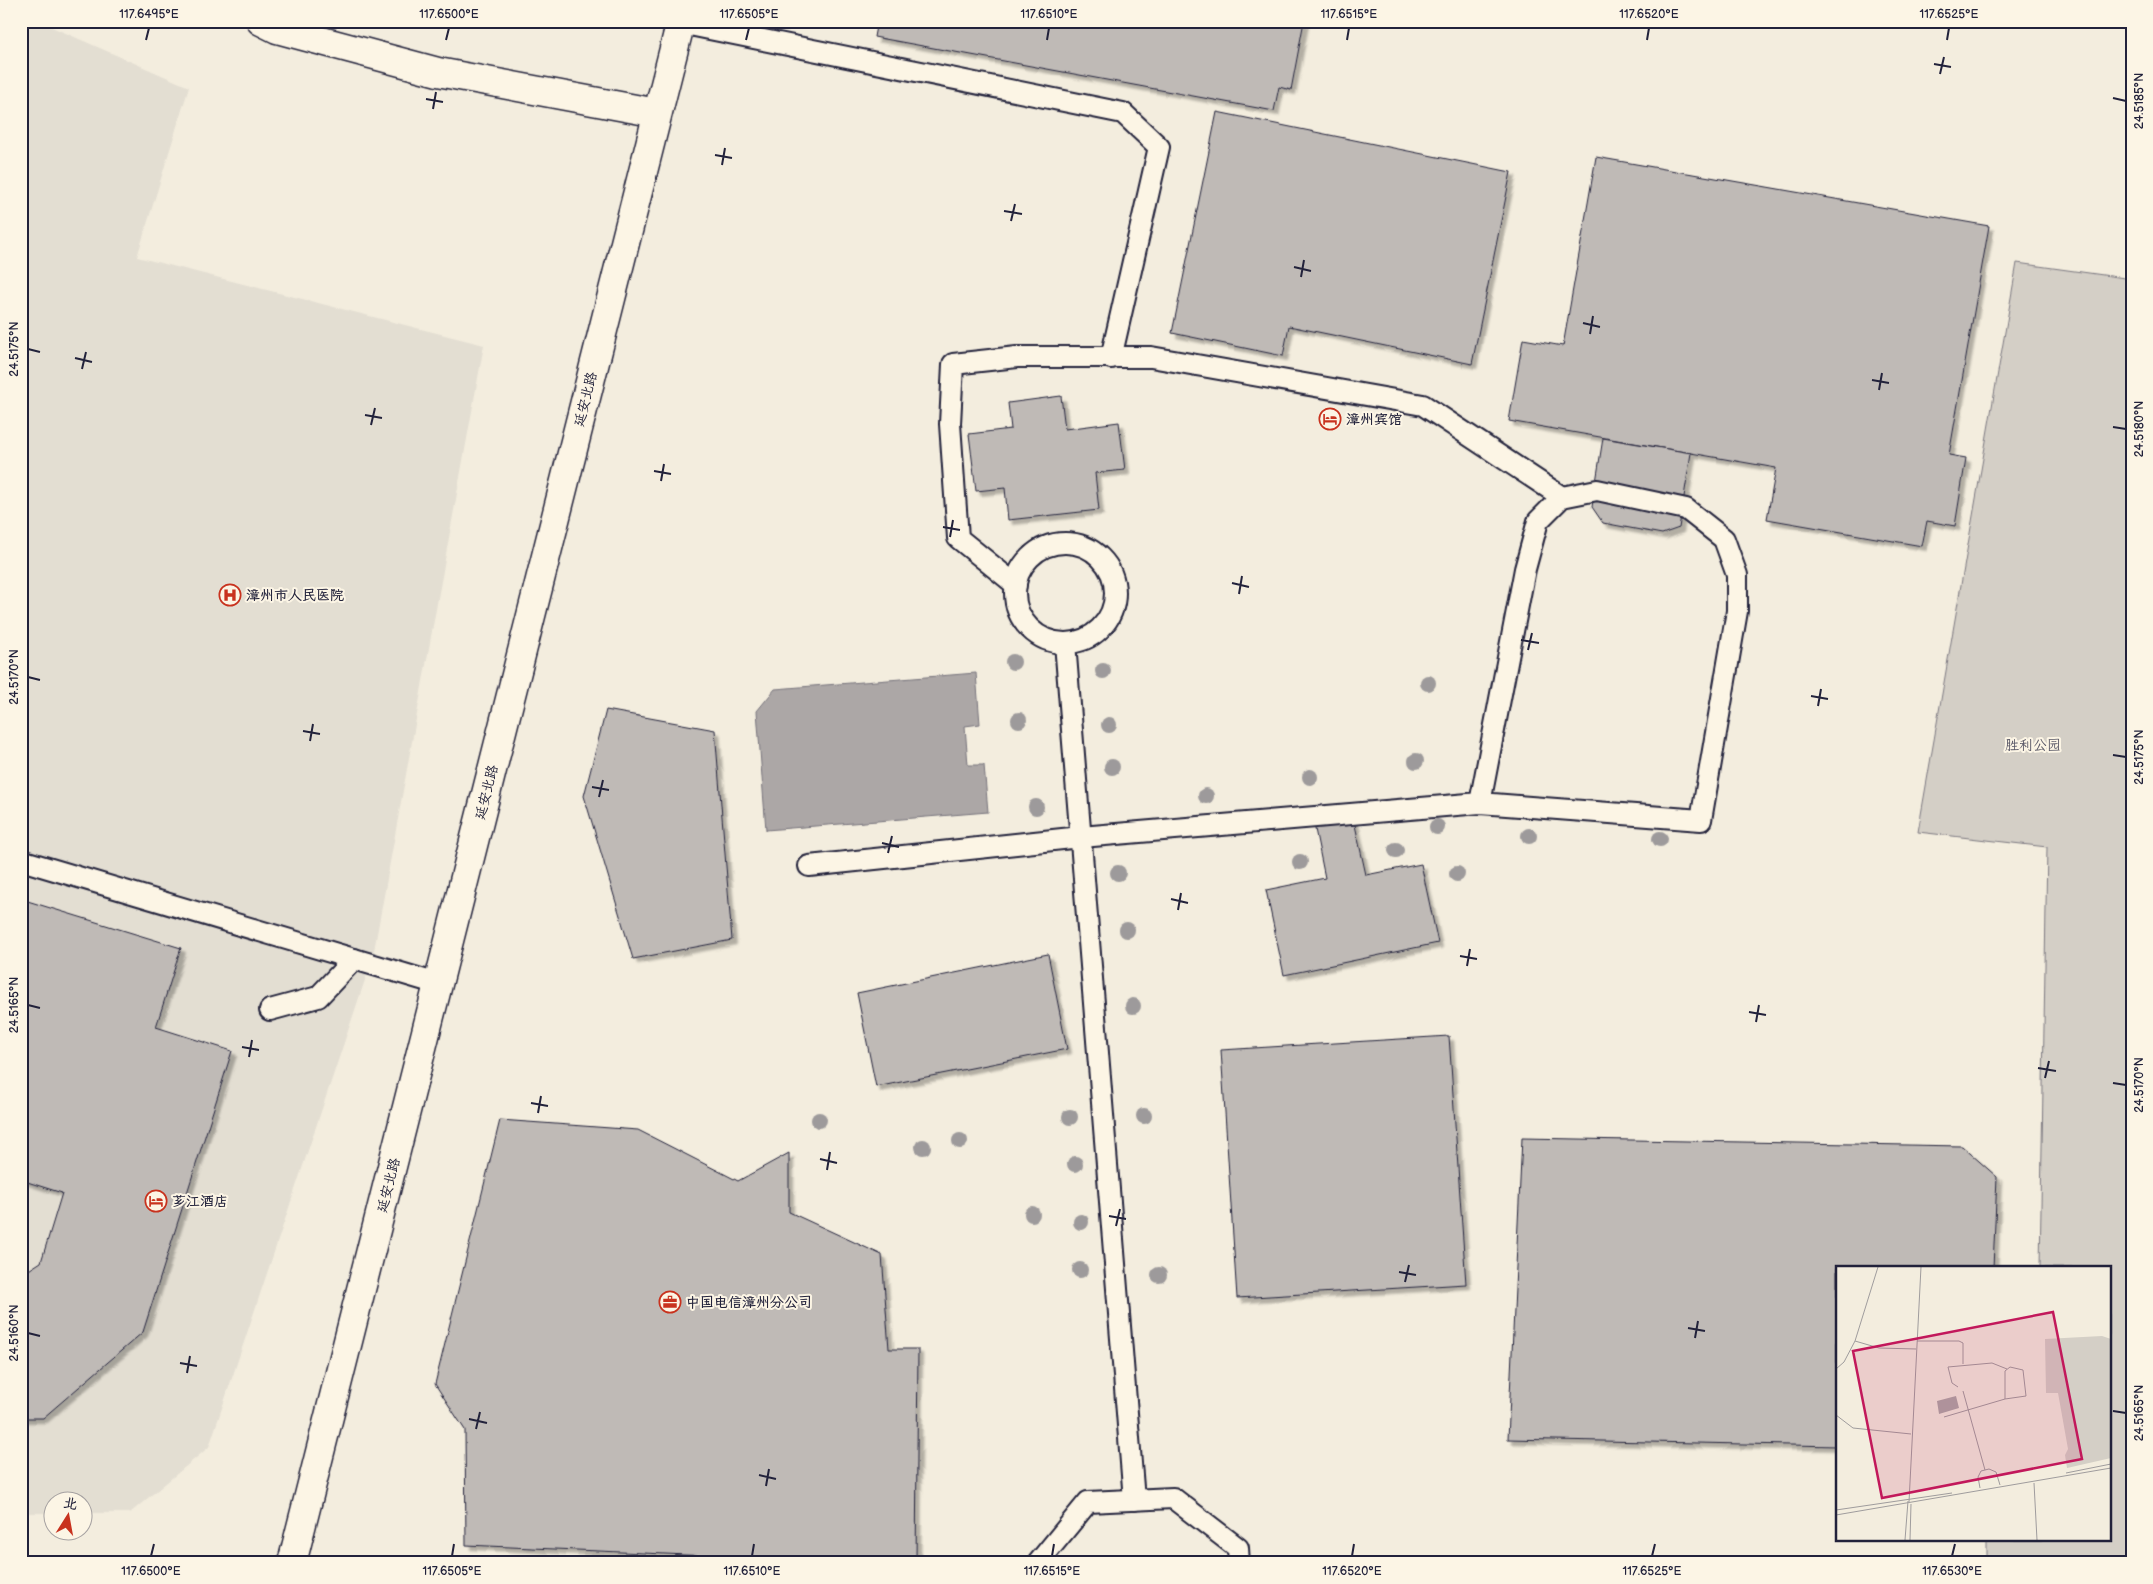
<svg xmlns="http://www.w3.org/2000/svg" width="2153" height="1584" font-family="'Balsamiq Sans','LXGW WenKai TC',sans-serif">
<defs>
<filter id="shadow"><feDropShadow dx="4.5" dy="4.5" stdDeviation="1" flood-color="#0004"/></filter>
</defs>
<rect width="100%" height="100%" fill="#f3edde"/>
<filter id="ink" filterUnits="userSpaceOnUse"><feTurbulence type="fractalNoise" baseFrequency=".02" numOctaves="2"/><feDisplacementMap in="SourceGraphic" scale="10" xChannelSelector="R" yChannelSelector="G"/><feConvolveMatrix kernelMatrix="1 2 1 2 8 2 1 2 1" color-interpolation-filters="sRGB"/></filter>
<g filter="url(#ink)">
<!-- built -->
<path fill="#e3ded2" d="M21,21h17l151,66 -52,170 347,88 -111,611 -164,491 -79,66h-47l-1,-11h-30v11h-31z"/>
<!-- green -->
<path fill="#d4cfc6" stroke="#7b7880" d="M2017,263l115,16v1284h-146v-23h123v-272h-69l7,-421 -129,-15z"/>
<!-- water -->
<path fill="#aca7a6" stroke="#75727b" d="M976,673l4,51 -15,2 3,39h16l4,47 -222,18 -9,-119 18,-22z"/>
<!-- building -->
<g fill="#bfbab6" stroke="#22223b" filter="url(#shadow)">
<path d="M877,21h427l-13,69 -12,-3 -5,24 -400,-74z"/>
<path d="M1217,112l294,60 -39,192 -183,-38 -6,30 -111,-23z"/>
<path d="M1596,157l393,69 -40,229 17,3 -11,68 -28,-5 -5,25 -155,-27 9,-51 -267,-47 14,-82 40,7z"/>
<path d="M1061,396l4,33 54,-7 6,48 -30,3 4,37 -91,10 -3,-32 -29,3 -7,-57 42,-5 -3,-26z"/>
<path d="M1603,438l88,15 -12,75 -17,6 -59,-11 -11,-16z"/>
<path d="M606,710l109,20 17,210 -99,19 -49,-163z"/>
<path d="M1353,816l13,59 55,-11 17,79 -154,32 -18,-85 59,-12 -11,-54z"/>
<path d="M21,899l160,49 -25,79 76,24 -89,281 -100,86h-22v-143l20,-13 21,-69 -41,-13z"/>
<path d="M1048,954l19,95 -191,38 -19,-94z"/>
<path d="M1449,1036l17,248 -229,14 -16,-248z"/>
<path d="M500,1120l138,10 100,51 51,-28v59l93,43 7,94h29l-2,214h-52l-398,-18 -1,-115 -30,-46z"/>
<path d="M1522,1138l440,8 35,31 -4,91h-156v178l-329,-7z"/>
</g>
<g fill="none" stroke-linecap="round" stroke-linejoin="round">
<!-- lane casing -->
<g stroke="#22223b" stroke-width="24">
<g id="lane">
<path d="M680,23l443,90 36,34 -48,211"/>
<circle cx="1065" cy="593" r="50"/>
<path d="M1016,585l-58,-47 -8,-114 3,-60 64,-7h134l272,48 139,92"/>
<path d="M1065,643l69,857"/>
<path d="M21,860l417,124"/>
<path d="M809,866l272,-29 399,-34 221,17 36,-209v-36l-13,-36 -38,-30 -89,-19 -35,7 -24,24 -13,48 -45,234"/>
<path d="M270,1010l48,-13 36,-38"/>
<path d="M1038,1563l50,-61 85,-4 65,50 1,15"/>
</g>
</g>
<!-- street casing -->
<g stroke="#22223b" stroke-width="31">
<path id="street" d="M261,21l16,8 161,43 219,41"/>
</g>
<!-- secondary casing -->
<g stroke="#22223b" stroke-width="31">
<path id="secondary" d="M292,1563l389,-1542"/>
</g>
<!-- lane -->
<use href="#lane" stroke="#fcf5e5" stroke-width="20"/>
<!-- street -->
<use href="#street" stroke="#fcf5e5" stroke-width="28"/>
<!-- secondary -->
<use href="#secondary" stroke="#fcf5e5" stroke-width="28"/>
</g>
<!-- trees -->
<g fill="#9d9a9b">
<circle cx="1013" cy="662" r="8"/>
<circle cx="1103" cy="671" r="8"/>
<circle cx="1428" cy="683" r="8"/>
<circle cx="1019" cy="720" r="8"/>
<circle cx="1109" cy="725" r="8"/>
<circle cx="1416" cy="761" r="8"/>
<circle cx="1112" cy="767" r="8"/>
<circle cx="1310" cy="777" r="8"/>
<circle cx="1206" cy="796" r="8"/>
<circle cx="1036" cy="807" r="8"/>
<circle cx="1437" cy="827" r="8"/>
<circle cx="1529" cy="836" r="8"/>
<circle cx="1660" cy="839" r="8"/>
<circle cx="1396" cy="850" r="8"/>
<circle cx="1300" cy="862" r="8"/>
<circle cx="1118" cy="873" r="8"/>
<circle cx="1457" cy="874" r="8"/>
<circle cx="1127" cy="930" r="8"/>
<circle cx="1133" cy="1006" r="8"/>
<circle cx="1144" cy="1116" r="8"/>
<circle cx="1070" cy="1117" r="8"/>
<circle cx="819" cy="1120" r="8"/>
<circle cx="960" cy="1141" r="8"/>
<circle cx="923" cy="1147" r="8"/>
<circle cx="1075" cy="1164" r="8"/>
<circle cx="1032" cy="1214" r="8"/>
<circle cx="1081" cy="1222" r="8"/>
<circle cx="1080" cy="1270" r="8"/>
<circle cx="1159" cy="1275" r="8"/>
</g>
</g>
<!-- ticks -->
<path fill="none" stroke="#22223b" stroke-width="2" d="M146,40l3,-12M446,40l3,-12M746,40l3,-12M1047,40l2,-12M1347,40l2,-12M1647,40l2,-12M1947,40l2,-12M1934,64l17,3M1940,74l4,-17M2113,98l13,3M426,99l17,3M433,109l3,-17M715,155l17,3M722,165l3,-17M1004,211l18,3M1011,221l4,-17M1294,267l17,4M1301,277l3,-17M1583,323l17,4M1590,334l3,-18M28,349l12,3M75,358l17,4M82,369l4,-17M1872,380l17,3M1879,390l3,-17M365,415l17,3M371,425l4,-17M2113,427l13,2M654,471l17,3M661,481l3,-17M943,527l17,3M950,537l3,-17M1232,583l17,4M1239,594l3,-18M1521,640l18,3M1528,650l4,-17M28,677l12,3M1811,696l17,3M1818,706l3,-17M303,731l17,3M310,741l3,-17M2113,755l13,2M592,787l17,3M599,797l4,-17M882,843l17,4M888,853l4,-17M1171,899l17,4M1178,910l3,-17M1460,956l17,3M1467,966l3,-17M28,1005l12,3M1749,1012l17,3M1756,1022l3,-17M242,1047l17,3M249,1057l3,-17M2038,1068l18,3M2045,1078l4,-17M2113,1083l13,2M531,1103l17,3M538,1113l3,-17M820,1159l17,4M827,1170l3,-18M1109,1216l17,3M1116,1226l4,-17M1399,1272l17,3M1405,1282l4,-17M1688,1328l17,3M28,1333l12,3M1695,1338l3,-17M180,1363l17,3M187,1373l3,-17M2113,1411l13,2M469,1419l18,4M476,1429l4,-17M759,1475l17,4M766,1486l3,-17M151,1556l3,-12M452,1556l2,-12M752,1556l2,-12M1052,1556l2,-12M1352,1556l2,-12M1652,1556l3,-12M1952,1556l3,-12"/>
<!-- icons -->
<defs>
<g id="hotel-ring" transform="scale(1.125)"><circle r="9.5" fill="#fcf5e5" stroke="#c8321e" stroke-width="1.5"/><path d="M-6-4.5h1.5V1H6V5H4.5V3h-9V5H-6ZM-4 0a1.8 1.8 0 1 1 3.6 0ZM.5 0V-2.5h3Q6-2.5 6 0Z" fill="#c8321e"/></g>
<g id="hospital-ring" transform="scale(1.125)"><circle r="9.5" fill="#fcf5e5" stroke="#c8321e" stroke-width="1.5"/><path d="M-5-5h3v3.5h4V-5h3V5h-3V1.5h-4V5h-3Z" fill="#c8321e"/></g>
<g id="office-ring" transform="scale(1.125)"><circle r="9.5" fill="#fcf5e5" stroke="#c8321e" stroke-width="1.5"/><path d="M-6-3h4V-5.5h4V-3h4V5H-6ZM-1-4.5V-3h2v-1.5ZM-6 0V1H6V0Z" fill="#c8321e"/></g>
</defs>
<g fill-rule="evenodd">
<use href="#hotel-ring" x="1330" y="419"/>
<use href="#hospital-ring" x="230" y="595"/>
<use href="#hotel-ring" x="156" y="1201"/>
<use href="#office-ring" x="670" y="1302"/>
</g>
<g text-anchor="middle" stroke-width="4" stroke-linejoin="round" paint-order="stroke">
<!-- street labels -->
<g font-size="14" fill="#22223b" stroke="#fcf5e5">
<text transform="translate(585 399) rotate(-76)" y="5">延安北路</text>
<text transform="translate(486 792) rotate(-76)" y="5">延安北路</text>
<text transform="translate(388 1185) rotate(-76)" y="5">延安北路</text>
</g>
<!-- poi labels -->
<g font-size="14" font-weight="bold" fill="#22223b" stroke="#fcf5e5" text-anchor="start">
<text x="1346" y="424">漳州宾馆</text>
<text x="246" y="600">漳州市人民医院</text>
<text x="172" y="1206">芗江酒店</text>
<text x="686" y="1307">中国电信漳州分公司</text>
</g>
<!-- park labels -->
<g font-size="14" fill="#575665" stroke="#fcf5e5">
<text x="2033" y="750">胜利公园</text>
</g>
</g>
<!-- overview -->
<g transform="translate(1836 1266)">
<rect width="275" height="275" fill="#f3edde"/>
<path d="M266,70l9,3v119l-44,10 -2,-13 3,-6 -10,-56h-12l-1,-54z" fill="#d4cfc6"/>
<path d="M120,130l3,12 -20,6 -2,-13z" fill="#aca7a6"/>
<path fill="none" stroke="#9f9c9d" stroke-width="1" d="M19,75l24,7 37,1M81,75h42l4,2v21M0,103l8,-7 11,-21 23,-74M122,121l-6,-4 -4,-16 44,-4 15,6M127,125l22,79M0,149l17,13 58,6M108,151l61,-18 21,-3 -3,-26 -13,-3 -5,4v28M230,207l45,-9M198,217l3,57M144,222l-2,-11 3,-6 8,-2 7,3 4,13M73,236l12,-235M0,244l116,-17M0,249l275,-47M69,274l3,-39M74,274l1,-36"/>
<path fill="#c2185b" fill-opacity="0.15" stroke="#c2185b" stroke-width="2.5" d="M217,46l29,147 -200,39 -29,-147z"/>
<rect width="275" height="275" fill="none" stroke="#22223b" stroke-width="2.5"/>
</g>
<!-- margin -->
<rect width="2153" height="1584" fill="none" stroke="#fcf5e5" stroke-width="55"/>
<!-- north arrow -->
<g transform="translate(68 1516) rotate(11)"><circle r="24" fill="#fcf5e5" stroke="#a5a1a1"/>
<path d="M0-4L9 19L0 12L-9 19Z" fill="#c8321e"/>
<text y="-8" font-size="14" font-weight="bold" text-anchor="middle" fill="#22223b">北</text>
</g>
<rect x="28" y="28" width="2098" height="1528" fill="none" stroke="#22223b" stroke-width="2"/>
<g font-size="12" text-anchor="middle" fill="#22223b">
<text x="149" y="18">117.6495°E</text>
<text x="449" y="18">117.6500°E</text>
<text x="749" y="18">117.6505°E</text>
<text x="1049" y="18">117.6510°E</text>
<text x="1349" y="18">117.6515°E</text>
<text x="1649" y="18">117.6520°E</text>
<text x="1949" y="18">117.6525°E</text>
<text transform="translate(2139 101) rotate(-90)" y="4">24.5185°N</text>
<text transform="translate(14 349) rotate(-90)" y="4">24.5175°N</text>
<text transform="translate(2139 429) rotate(-90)" y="4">24.5180°N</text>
<text transform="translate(14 677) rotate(-90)" y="4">24.5170°N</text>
<text transform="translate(2139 757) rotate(-90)" y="4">24.5175°N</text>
<text transform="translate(14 1005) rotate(-90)" y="4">24.5165°N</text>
<text transform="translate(2139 1085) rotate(-90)" y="4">24.5170°N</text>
<text transform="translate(14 1333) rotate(-90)" y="4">24.5160°N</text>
<text transform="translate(2139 1413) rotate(-90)" y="4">24.5165°N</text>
<text x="151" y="1575">117.6500°E</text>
<text x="452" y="1575">117.6505°E</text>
<text x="752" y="1575">117.6510°E</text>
<text x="1052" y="1575">117.6515°E</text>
<text x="1352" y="1575">117.6520°E</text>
<text x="1652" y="1575">117.6525°E</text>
<text x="1952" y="1575">117.6530°E</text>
</g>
</svg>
